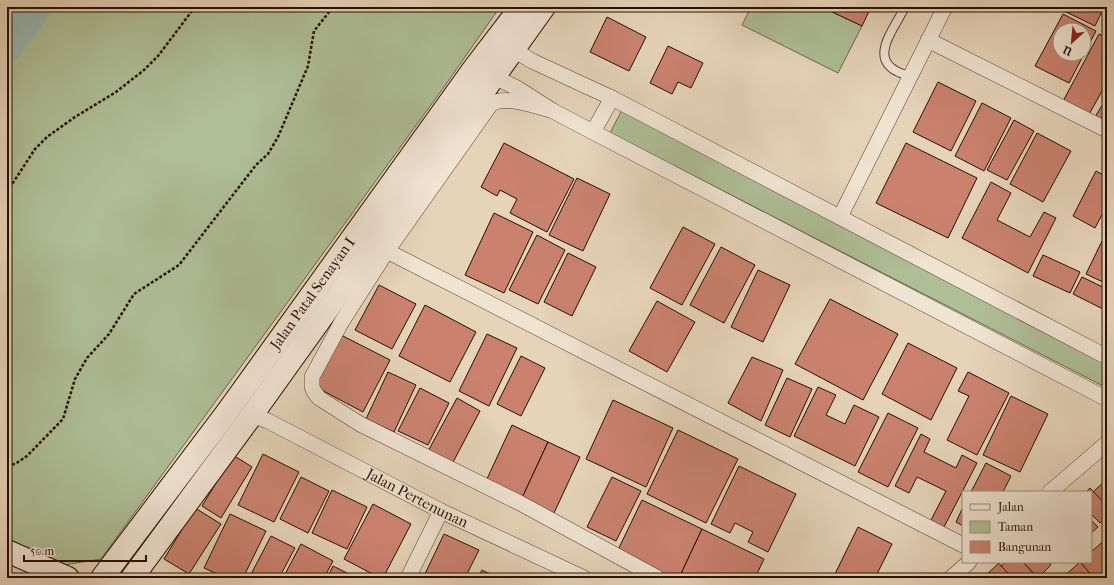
<svg xmlns="http://www.w3.org/2000/svg" width="1114" height="585" font-family="'IM FELL French Canon',serif">
<rect width="100%" height="100%" fill="#e6d4b9"/>
<filter id="stains"><feTurbulence type="fractalNoise" baseFrequency=".005" numOctaves="4"/><feColorMatrix values="0 0 0 0 .2 0 0 0 0 .09 0 0 0 0 .02 0 0 0 .5 -.17"/></filter>
<radialGradient id="worn" r=".72"><stop offset=".6" stop-color="#630" stop-opacity="0"/><stop offset="1" stop-color="#630" stop-opacity=".3"/></radialGradient>
<!-- green -->
<g fill="#aebe95" stroke="#6b664b">
<path d="M7,7h493l-56,80 -343,472 -37,6 -57,-26z"/>
<path d="M751,7h71l40,19 -24,47 -96,-48z"/>
<path d="M622,110l485,253v25l-497,-255z"/>
</g>
<g fill="none" stroke-linecap="round" stroke-linejoin="round">
<!-- river -->
<path stroke="#96b8b1" stroke-width="29" d="M7,48l31,-41"/>
</g>
<!-- building -->
<g fill="#ca826f" stroke="#280e01" fill-rule="evenodd">
<path d="M830,7h41l-9,19 -34,-16z"/>
<path d="M1056,7h48l-9,19z"/>
<path d="M1063,14l33,17 -27,52 -34,-17zM1060,30h24v24h-24z"/>
<path d="M607,17l39,20 -17,34 -39,-19z"/>
<path d="M1099,34l8,4v44l-20,36 -26,-13z"/>
<path d="M668,46l35,17 -12,25 -13,-6 -6,12 -22,-11z"/>
<path d="M938,82l38,19 -25,50 -38,-19z"/>
<path d="M1107,97v27l-12,-7z"/>
<path d="M982,103l29,15 -27,53 -29,-15z"/>
<path d="M1014,120l20,11 -27,49 -20,-10z"/>
<path d="M1037,133l34,18 -28,51 -33,-18z"/>
<path d="M504,143l70,36 -27,53 -37,-19 7,-14 -17,-9 -3,6 -16,-9z"/>
<path d="M906,143l71,35 -29,60 -72,-35z"/>
<path d="M1096,171l11,6v28l-12,23 -22,-12z"/>
<path d="M577,178l33,16 -27,57 -34,-16z"/>
<path d="M991,182l20,11 -14,27 33,17 14,-25 12,6 -28,55 -66,-35z"/>
<path d="M494,213l39,19 -29,61 -39,-18z"/>
<path d="M683,227l32,17 -33,61 -32,-17z"/>
<path d="M537,235l28,15 -27,54 -29,-14z"/>
<path d="M1102,241l5,2v41l-21,-10z"/>
<path d="M721,247l34,18 -31,58 -34,-18z"/>
<path d="M568,253l28,14 -24,49 -28,-14z"/>
<path d="M1043,255l37,17 -10,21 -37,-17z"/>
<path d="M758,270l32,15 -27,57 -32,-15z"/>
<path d="M1082,277l25,12v13l-4,7 -30,-15z"/>
<path d="M379,285l37,19 -24,45 -37,-19z"/>
<path d="M830,299l68,35 -35,66 -68,-36z"/>
<path d="M657,301l38,21 -28,50 -38,-21z"/>
<path d="M425,305l51,27 -26,50 -51,-26z"/>
<path d="M487,334l30,14 -28,58 -30,-15z"/>
<path d="M341,335l49,25 -27,52 -49,-26z"/>
<path d="M908,343l49,25 -26,52 -49,-26z"/>
<path d="M521,356l24,12 -24,48 -24,-12z"/>
<path d="M752,357l31,13 -22,51 -33,-18z"/>
<path d="M388,372l28,13 -22,47 -28,-13z"/>
<path d="M968,372l41,21 -32,62 -30,-15 22,-44 -11,-5z"/>
<path d="M787,378l25,11 -22,48 -25,-12z"/>
<path d="M818,387l18,8 -10,20 19,9 9,-19 25,12 -24,49 -61,-30z"/>
<path d="M420,388l29,15 -21,42 -30,-14z"/>
<path d="M1011,396l37,18 -28,58 -37,-17z"/>
<path d="M457,398l23,13 -29,55 -24,-13z"/>
<path d="M613,400l60,28 -27,59 -60,-28z"/>
<path d="M888,413l30,15 -30,59 -30,-15z"/>
<path d="M512,425l36,17 -26,56 -36,-17z"/>
<path d="M678,430l60,29 -32,64 -59,-29z"/>
<path d="M921,434l9,5 -6,13 32,16 6,-13 15,8 -34,66 -13,-7 16,-31 -29,-14 -8,16 -14,-7z"/>
<path d="M548,442l32,15 -26,56 -32,-15z"/>
<path d="M263,454l36,18 -25,50 -36,-17z"/>
<path d="M233,455l19,12 -31,51 -19,-12z"/>
<path d="M986,463l25,13 -8,16h-32z"/>
<path d="M739,466l57,28 -28,58 -20,-10 5,-10 -18,-9 -5,10 -19,-9z"/>
<path d="M301,477l28,14 -21,42 -28,-14z"/>
<path d="M612,477l29,14 -25,50 -29,-14z"/>
<path d="M1107,479v27l-14,-14z"/>
<path d="M1090,488l17,18v10l-7,7 -9,-9v-22h-5z"/>
<path d="M332,490l35,17 -20,42 -35,-16z"/>
<path d="M642,500l60,29 -23,49h-8l-54,-26z"/>
<path d="M373,504l38,20 -28,54h-3l-36,-19z"/>
<path d="M963,507v19l-7,-4z"/>
<path d="M195,508l26,16 -32,50 -25,-15z"/>
<path d="M230,514l36,17 -23,47h-17l-22,-10z"/>
<path d="M1091,520l7,7 -7,6z"/>
<path d="M858,527l34,17 -17,34h-42z"/>
<path d="M702,529l62,30 -9,19h-76z"/>
<path d="M444,534l35,16 -14,28h-42z"/>
<path d="M271,536l24,12 -16,30h-30z"/>
<path d="M1107,538v40h-13l-14,-16h11v-10z"/>
<path d="M301,544l32,17 -9,17h-41z"/>
<path d="M1006,562h17l15,16h-25l-12,-12z"/>
<path d="M1023,562h26l2,3 -13,13z"/>
<path d="M1080,562l14,16h-32z"/>
<path d="M999,563l2,3 12,12h-28l-1,-1z"/>
<path d="M333,566l24,12h-30z"/>
<path d="M482,570l16,8h-20z"/>
</g>
<g fill="none" stroke-linecap="round" stroke-linejoin="round">
<!-- lane casing -->
<g stroke="#58402f" stroke-width="10">
<path id="lane" d="M905,7c-14,27 -41,58 5,69"/>
</g>
<!-- street casing -->
<g stroke="#58402f" stroke-width="16">
<g id="street">
<path d="M928,40l179,90"/>
<path d="M506,45l26,16 80,37 495,259"/>
<path d="M486,73l31,15 36,23 40,21 514,267"/>
<path d="M553,111c-17,-5 -46,-16 -62,-7l-104,147 -46,72 -29,54v10l3,6 4,5 41,26 158,78 140,76"/>
<path d="M593,132l19,-34"/>
<path d="M840,217l105,-210"/>
<path d="M387,251l576,294"/>
<path id="s1" d="M252,415l16,6 173,90 143,67"/>
<path d="M1050,492l57,-49"/>
<path d="M408,578l33,-67"/>
<path d="M951,578l18,-16"/>
</g>
</g>
<!-- secondary casing -->
<g stroke="#280e01" stroke-width="24">
<g id="secondary">
<path d="M7,551l61,27"/>
<path id="s2" d="M102,578l126,-167 247,-344 46,-60"/>
<path d="M132,578l120,-163 292,-408"/>
</g>
</g>
<!-- path -->
<g stroke="#280e01" stroke-width="2.5" stroke-dasharray="3 2" stroke-linecap="butt">
<path d="M7,192l28,-43 12,-12 28,-20 41,-25 28,-22 14,-14 37,-49"/>
<path d="M7,465l8,-1 12,-8 36,-37 12,-40 12,-21 22,-24 25,-40 45,-29 77,-100 12,-11 10,-17 30,-71 6,-35 19,-24"/>
</g>
<!-- lane -->
<use href="#lane" stroke="#efe3d2" stroke-width="8"/>
<!-- street -->
<use href="#street" stroke="#efe3d2" stroke-width="15"/>
<!-- secondary -->
<use href="#secondary" stroke="#efe3d2" stroke-width="22"/>
</g>
<g text-anchor="middle" stroke-width="3" stroke-linejoin="round" paint-order="stroke">
<!-- street labels -->
<g font-size="15" fill="#280e01" stroke="#efe3d2">
<text dy="5" stroke="none"><textPath href="#s2" startOffset="354">Jalan Patal Senayan I</textPath></text>
<text dy="5" stroke="none"><textPath href="#s1" startOffset="185">Jalan Pertenunan</textPath></text>
</g>
</g>
<!-- margin -->
<rect width="1114" height="585" fill="none" stroke="#e6d4b9" stroke-width="24"/>
<rect x="8" y="8" width="1098" height="569" fill="none" stroke="#280e01" stroke-width="2"/>
<rect x="12" y="12" width="1090" height="561" fill="none" stroke="#280e01"/>
<!-- legend -->
<rect x="962" y="491" width="130" height="72" fill="#efe3d2" stroke="#9f8e7e"/>
<rect x="970" y="504" width="20" height="6" fill="#efe3d2" stroke="#9f8e7e"/>
<text x="998" y="511" font-size="12" fill="#280e01">Jalan</text>
<rect x="970" y="521" width="20" height="12" fill="#aebe95" stroke="#9f8e7e"/>
<text x="998" y="531" font-size="12" fill="#280e01">Taman</text>
<rect x="970" y="541" width="20" height="12" fill="#ca826f" stroke="#9f8e7e"/>
<text x="998" y="551" font-size="12" fill="#280e01">Bangunan</text>
<!-- north arrow -->
<g transform="translate(1072 42) rotate(207)"><circle r="19" fill="#efe3d2" stroke="#9f8e7e"/>
<path d="M0-3L7 15L0 10L-7 15Z" fill="#8f2418"/>
<text y="-6" font-size="11" font-weight="bold" text-anchor="middle" fill="#280e01">U</text>
</g>
<!-- scale -->
<path d="M24 555v6h122v-6" fill="none" stroke="#280e01" stroke-width="2"/>
<text x="30" y="555" font-size="12" fill="#280e01" stroke="#efe3d2" stroke-width="3" paint-order="stroke">50 m</text>
<rect width="100%" height="100%" filter="url(#stains)"/>
<rect width="100%" height="100%" fill="url(#worn)"/>
</svg>
